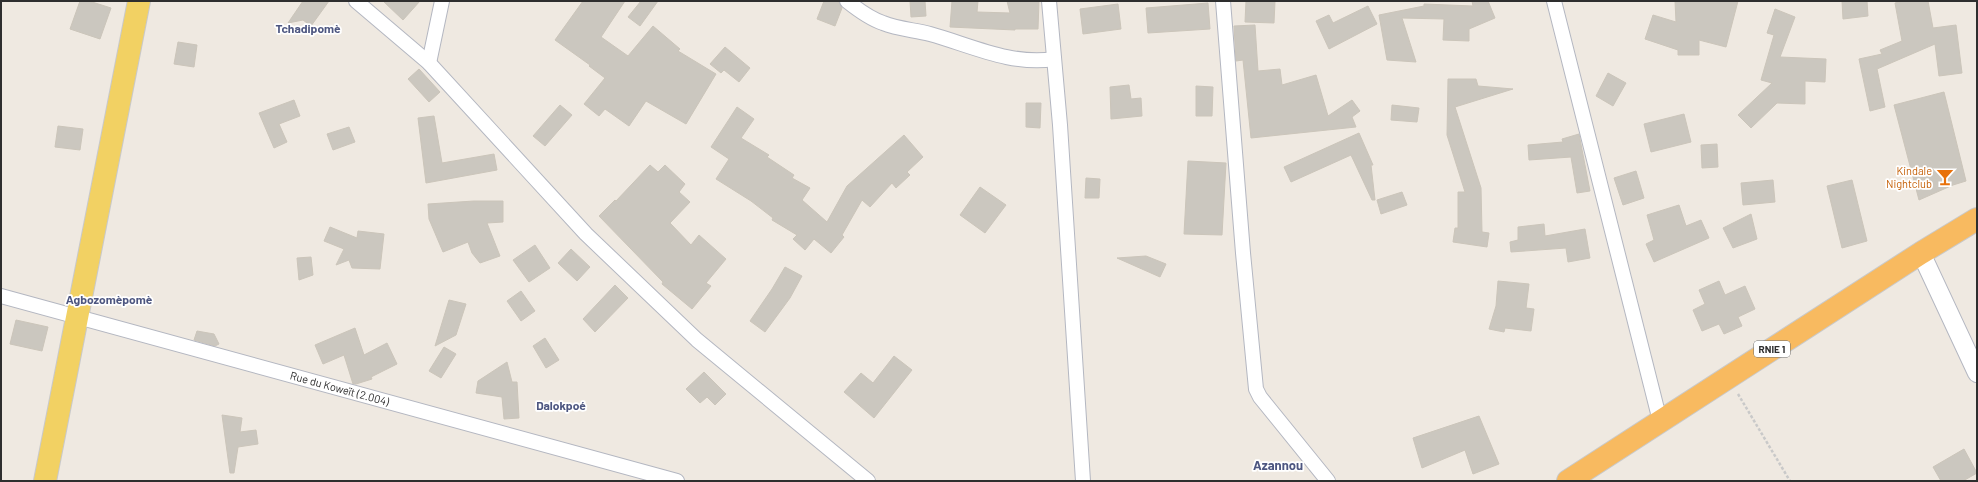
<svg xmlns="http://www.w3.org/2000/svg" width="1978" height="482" font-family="Barlow,sans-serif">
<rect width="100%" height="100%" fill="#efe9e1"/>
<!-- building -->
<g fill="#cbc7bf" stroke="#cbc5ba">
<path d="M80,1h9l22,7 -11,31 -30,-10z"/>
<path d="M303,1h26l-18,25 -8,-6 -15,3z"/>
<path d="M383,1h37l-17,19z"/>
<path d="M583,1h42l-24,36 27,19 25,-30 27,23 -2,2 38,23 -30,50 -40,-23 -17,25 -24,-17 -6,7 -15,-12 21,-26 -16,-12 1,-1 -35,-25z"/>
<path d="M641,1h17l-18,25 -12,-9z"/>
<path d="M824,1h11l4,1 3,6 -7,18 -18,-7z"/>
<path d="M910,1h15l1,15 -15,1z"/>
<path d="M952,1h26l-1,11 33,1 -3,-12h32l-1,28h-23v1l-65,-3z"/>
<path d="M1246,1h29l-1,22 -29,-1z"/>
<path d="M1472,1h16l7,17 -26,11v12l-26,-1 1,-21 -42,-1 14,44 -29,-2 -8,-45 45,-9v-2l49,2z"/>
<path d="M1675,1h63l-12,46 -27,-7v15h-21v-5l-33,-11 8,-24 23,7z"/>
<path d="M1842,1h25l1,15 -25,3z"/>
<path d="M1903,1h25l5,27 23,-3 6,48 -23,3 -4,-32 -58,25 8,38 -15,4 -11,-52 23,-5 -2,-4 22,-9 -7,-38z"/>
<path d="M1208,3l2,26 -62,4 -2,-25z"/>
<path d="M1118,4l3,25 -38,5 -3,-25z"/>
<path d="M1368,6l9,18 -48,25 -13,-28 13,-6 4,8z"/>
<path d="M1775,9l20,8 -15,40 46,2 -1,23 -20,-1v23l-28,-1 -26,25 -13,-13 34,-32 -11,-3 13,-45 -7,-2z"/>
<path d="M1255,25l3,46 22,-2 2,16 34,-10 12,41 24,-16 8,11 -8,6 4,10 -105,11 -8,-78 -7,1 -2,-35z"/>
<path d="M178,42l19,3 -3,22 -20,-3z"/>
<path d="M725,47l25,21 -11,14 -15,-12 -3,3 -11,-9z"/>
<path d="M419,69l21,23 -11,10 -21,-23z"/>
<path d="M1608,73l18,10 -13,23 -17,-10z"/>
<path d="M1448,79h28l2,7 35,3 -58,18 26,81 1,44 7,1 -2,14 -34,-5 2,-14h3v-36h7l-18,-57z"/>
<path d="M1129,85l2,14 10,-1 1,18 -31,3 -1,-32z"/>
<path d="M1196,86l17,1 -1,29h-16z"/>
<path d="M1944,92l22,89 -13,4 -34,15 -25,-95z"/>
<path d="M294,100l6,16 -21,8 8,18 -13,6 -15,-35z"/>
<path d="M1026,103h15l-1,25 -14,-1z"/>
<path d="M560,105l12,10 -27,31 -12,-10z"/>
<path d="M1392,105l27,3 -2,14 -26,-2z"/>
<path d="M737,107l17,12 -13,19 28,17 -2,2 27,18 -2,3 18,10 -8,12 25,22 20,-36 57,-51 19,22 -16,15 3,3 -14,13 -4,-5 -22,24 -8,-7 -20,35 2,2 -13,16 -17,-14 -9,11 -12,-11 4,-4 -25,-15 1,-2 -22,-17 -35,-22 13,-20 -18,-12z"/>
<path d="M1684,114l7,28 -40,10 -7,-28z"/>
<path d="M434,116l8,47 52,-9 3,16 -71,13 -8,-65z"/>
<path d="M58,126l25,3 -3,21 -25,-3z"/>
<path d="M349,127l6,15 -22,8 -6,-16z"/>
<path d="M1359,133l14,32h-2l4,35h-3l-21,-45 -60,27 -7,-15z"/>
<path d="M1579,134l11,57 -13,2 -6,-36 -42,3 -1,-15 35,-3 -1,-3z"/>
<path d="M1717,144l1,23 -16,1 -1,-23z"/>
<path d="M1188,161l38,2 -4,72 -38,-1z"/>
<path d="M650,165l8,7 7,-7 20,19 -6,8 11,10 -20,21 21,22 8,-10 27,24 -20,24 5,3 -19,23 -30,-25 1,-2 -64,-66 16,-16 1,1z"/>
<path d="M1636,171l8,27 -21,7 -9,-27z"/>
<path d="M1086,178l14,1 -1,19h-14z"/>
<path d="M1773,180l2,22 -32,3 -2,-22z"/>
<path d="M1852,180l15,61 -25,7 -15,-62z"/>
<path d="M980,187l26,18 -21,28 -25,-18z"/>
<path d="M1402,192l5,13 -26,9 -4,-14z"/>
<path d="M474,201h29v21l-16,1 13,33 -20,7 -8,-10 -4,-11 -25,10 -14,-33 -1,-15z"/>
<path d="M1679,205l7,21 15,-6 8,18 -55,24 -8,-18 8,-4 -7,-25z"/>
<path d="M1751,214l6,25 -24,9 -10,-20z"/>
<path d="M1544,224l1,12 40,-7 5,29 -22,4 -2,-14 -55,4 -1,-10 8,-2v-13z"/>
<path d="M330,227l27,11 1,-7 26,3 -4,35 -28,-1 -3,-8 -13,5 8,-16 -20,-8z"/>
<path d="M535,245l15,23 -21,14 -16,-22z"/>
<path d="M571,249l19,18 -13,14 -19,-18z"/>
<path d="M1146,256l20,8 -6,13 -43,-19z"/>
<path d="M311,257l2,18 -14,5 -2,-22z"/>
<path d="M785,267l17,9 -12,22 -25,34 -15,-11 22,-32z"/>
<path d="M1498,281l31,3 -3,24 8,1 -3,22 -26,-3 -1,4 -15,-3 7,-23z"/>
<path d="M1719,281l6,14 20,-9 10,23 -17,8 4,9 -18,8 -5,-10 -17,7 -9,-21 12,-6 -6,-14z"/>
<path d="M615,285l13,13 -33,34 -12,-13z"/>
<path d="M521,291l14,20 -14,10 -14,-20z"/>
<path d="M449,300l17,4 -10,31 -21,11z"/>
<path d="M16,320l32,7 -6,24 -32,-7z"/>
<path d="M355,328l9,27 23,-12 10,21 -26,13 1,2 -16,5h-3l-9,-29 -21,9 -8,-19z"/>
<path d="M197,331l17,3 5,10 -4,2 -21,-6z"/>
<path d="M545,338l14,22 -13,8 -13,-22z"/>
<path d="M444,347l12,7 -15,24 -12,-7z"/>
<path d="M894,356l18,14 -38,48 -30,-26 17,-19 12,10z"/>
<path d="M507,362l5,20h5l2,36 -15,1 -2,-22 -26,-4 2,-12z"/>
<path d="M704,372l22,22 -11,11 -8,-8 -7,6 -14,-14z"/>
<path d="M222,415l20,3 -2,14 16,-2 2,14 -20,3 -4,26h-4z"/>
<path d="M1479,416l20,48 -26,10 -8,-24 -43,18 -9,-30z"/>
<path d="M1964,449l13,24 -14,8h-22l-8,-14z"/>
</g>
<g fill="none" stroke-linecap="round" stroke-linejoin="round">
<!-- minor casing -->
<g stroke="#b4b7c1" stroke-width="16">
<g id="minor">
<path d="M356,1l73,62 157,171 111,106 171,141"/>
<path d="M847,1c10,8 24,18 36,22 15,6 32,7 47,11 40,11 82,32 124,25"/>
<path d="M1049,1l11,124 23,356"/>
<path d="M1223,1l20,252 13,136 4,8 68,84"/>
<path d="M1554,1l106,420"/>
<path d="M429,63l13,-62"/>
<path id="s1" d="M1,296l676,185"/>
</g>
</g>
<!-- tertiary casing -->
<g stroke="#b4b7c1" stroke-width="20">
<path id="tertiary" d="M1921,253l56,120"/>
</g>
<!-- primary casing -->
<g stroke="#c9c9c9" stroke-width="24">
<path id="primary" d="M45,481l94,-480"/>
</g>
<!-- trunk casing -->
<g stroke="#c9c9c9" stroke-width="24">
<path id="trunk" d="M1568,481l353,-228 56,-34"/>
</g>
<!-- path -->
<path stroke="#c9c9c9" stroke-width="2.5" stroke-dasharray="3 2" stroke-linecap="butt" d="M1738,394l52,87"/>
<!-- minor -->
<use href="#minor" stroke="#fff" stroke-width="14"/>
<!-- tertiary -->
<use href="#tertiary" stroke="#fff" stroke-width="18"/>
<!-- primary -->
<use href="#primary" stroke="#f2d163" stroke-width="22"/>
<!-- trunk -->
<use href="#trunk" stroke="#f8ba60" stroke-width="22"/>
</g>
<!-- icons -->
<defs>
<g id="bar-bare" transform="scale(1.38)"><path d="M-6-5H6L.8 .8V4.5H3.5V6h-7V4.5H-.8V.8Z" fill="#e8710a" stroke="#fff" stroke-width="2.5" paint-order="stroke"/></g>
</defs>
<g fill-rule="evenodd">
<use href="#bar-bare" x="1945" y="177"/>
</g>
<g text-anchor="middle" stroke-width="3.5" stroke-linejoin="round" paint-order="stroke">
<!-- shield labels -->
<rect fill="#fff" stroke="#6d6d6d" stroke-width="1" x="1754" y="341" width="36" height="16" rx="3"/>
<g font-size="10" font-weight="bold" fill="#2e2e2e">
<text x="1772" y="353">RNIE 1</text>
</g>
<!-- food labels -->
<g font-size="11" fill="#c56008" stroke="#fff" text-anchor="end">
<text x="1932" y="175">Kindale<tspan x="1932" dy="13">Nightclub</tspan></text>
</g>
<!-- street labels -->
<g font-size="11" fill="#2e2e2e" stroke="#fff">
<text dy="4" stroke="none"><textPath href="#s1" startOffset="351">Rue du Koweït (2.004)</textPath></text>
</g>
<!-- neighbourhood labels -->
<g font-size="12" font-weight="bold" fill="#4d5680" stroke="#fff">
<text x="308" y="33">Tchadipomè</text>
<text x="109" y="304">Agbozomèpomè</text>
<text x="561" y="410">Dalokpoé</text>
</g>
<!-- quarter labels -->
<g font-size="13" font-weight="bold" fill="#4d5680" stroke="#fff">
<text x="1278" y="470">Azannou</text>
</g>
</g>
<!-- border -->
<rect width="1978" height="482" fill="none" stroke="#2e2e2e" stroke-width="4"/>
</svg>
